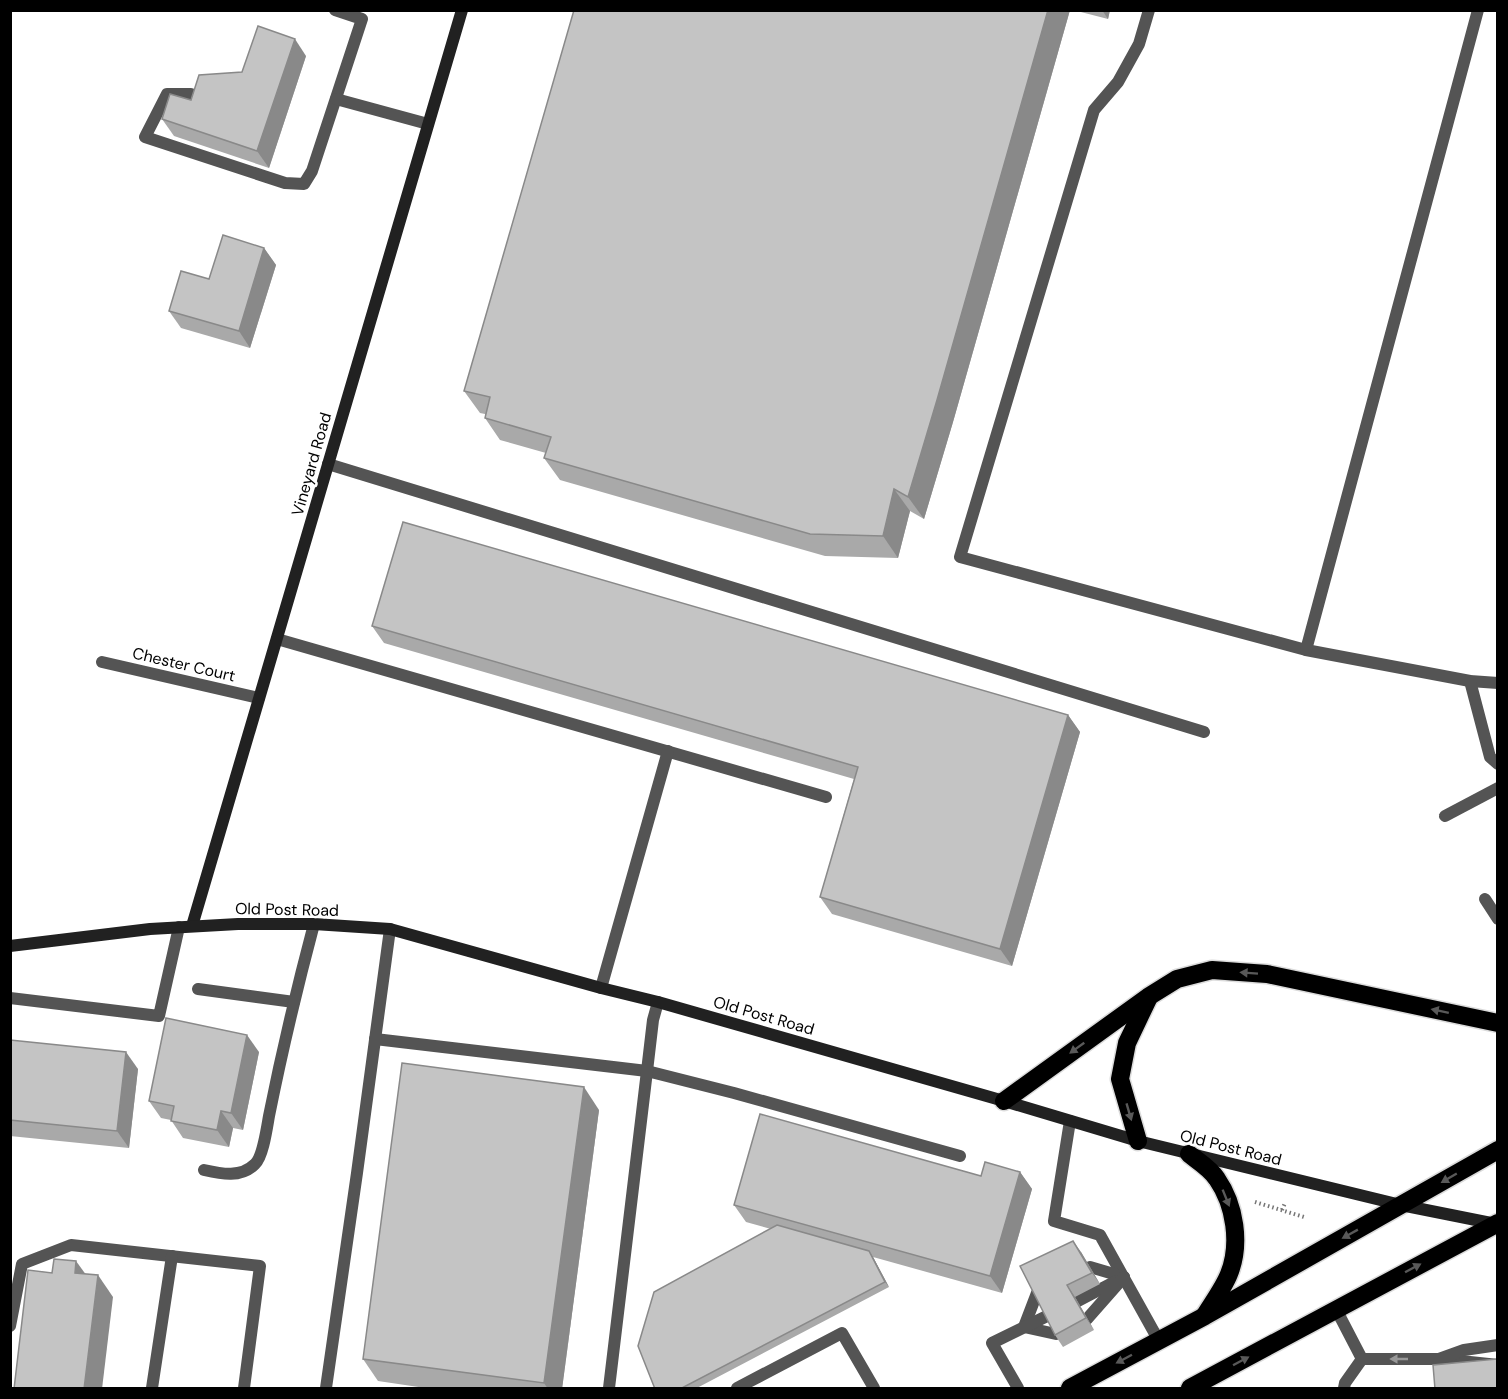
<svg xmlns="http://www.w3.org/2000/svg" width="1508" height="1399" font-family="'DM Sans',sans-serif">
<rect width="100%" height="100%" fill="#fff"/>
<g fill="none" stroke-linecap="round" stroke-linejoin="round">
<!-- highway casing -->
<g stroke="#dbdbdb" stroke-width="21">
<g id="highway">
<path d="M1004,1101l144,-104 29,-18 35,-9 55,4 231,49"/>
<path d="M1138,1141l-18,-62 7,-36 21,-44"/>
<path d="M1189,1154c9,7 22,15 28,25 18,26 24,65 12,95 -5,13 -16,28 -24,41"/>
<path d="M1070,1388l135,-72 293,-166"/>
<path d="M1190,1388l308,-165"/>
</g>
</g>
<!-- path -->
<g stroke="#767676" stroke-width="4" stroke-dasharray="1.5 3" stroke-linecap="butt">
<path d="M1255,1202l49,15"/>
<path d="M1282,1210l3,-7"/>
</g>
<!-- lane -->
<g stroke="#545454" stroke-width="12">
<path d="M1149,10l-10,34 -21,38 -24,28 -134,447 346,93 164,31 28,2"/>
<path d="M191,94h-24l-22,43 140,46 19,1 8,-13 50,-152 -27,-9"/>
<path d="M336,99l92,25"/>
<path d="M328,464l876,268"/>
<path d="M277,639l549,158"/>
<path d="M1306,650l172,-640"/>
<path d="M1470,681l20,76 8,7"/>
<path d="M1445,816l53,-28"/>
<path d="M1485,899l13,20"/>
<path d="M601,988l67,-237"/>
<path d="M198,989l96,13"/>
<path d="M10,998l149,18 20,-89"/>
<path d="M375,1039l272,32 87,22 226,63"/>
<path d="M1070,1121l-16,100 46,14 59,106"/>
<path d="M204,1170c18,4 37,8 51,-6 8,-7 12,-37 14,-48 13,-65 28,-128 45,-192"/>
<path d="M1090,1267l34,10"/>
<path d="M1037,1293l-13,34 32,7"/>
<path d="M1078,1301l38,-20"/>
<path d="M1336,1309l26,50"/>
<path d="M1087,1319l37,-42"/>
<path d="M10,1326l12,-62 49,-19 189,21 -16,122"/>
<path d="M1442,1359l56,6"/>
<path d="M152,1388l20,-132"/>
<path d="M326,1388l31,-215 33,-244"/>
<path d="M609,1388l38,-317 6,-51 5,-18"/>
<path d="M737,1388l105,-55 32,55"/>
<path d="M1018,1388l-26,-45 55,-27"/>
<path d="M1344,1388l1,-5 17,-24h77l25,-9 34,-5"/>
</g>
<!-- street -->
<path stroke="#545454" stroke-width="12" d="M102,662l157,36"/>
<!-- secondary -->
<g stroke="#212121" stroke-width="12">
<path d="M192,926l270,-916"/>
<path d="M10,946l140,-17 88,-5h76l76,5 211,59 57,14 346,99 134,40 263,64 95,19"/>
</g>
<!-- highway -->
<use href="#highway" stroke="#000" stroke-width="18"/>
</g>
<!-- wall -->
<g fill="#a9a9a9">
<path d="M574,10h496l-117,412 -29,97 -14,-8 -12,47 -73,-2 -265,-76 -16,-22 2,-5 -46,-13 -15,-22v-4l-5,-1 -16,-22z"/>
<path d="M1073,10h37l-2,9z"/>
<path d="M306,56l-37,112 -95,-32 -12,-17 29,-19 51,-28z"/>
<path d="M264,248l12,17 -26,83 -69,-20 -12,-17z"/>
<path d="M372,626l696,89 12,17 -68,234 -180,-52 -12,-17 34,-118 -470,-136z"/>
<path d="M10,1040l128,29 -9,79 -119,-12z"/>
<path d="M259,1052l-16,78 -10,-2 -4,19 -46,-9 -12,-18 -10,-2 -12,-17z"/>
<path d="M599,1110l-37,279h-130l-54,-8 -15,-22z"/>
<path d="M1020,1172l12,17 -30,104 -129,-36 16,30 -194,102h-40l116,-160 -25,-7 -12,-17z"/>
<path d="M1081,1252l19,32 -25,13 19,33 -31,17 -8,-12 -35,-69z"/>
</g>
<!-- shaded-wall -->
<g fill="#898989">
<path d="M1048,10h22l-117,412 -29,97 -16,-22z"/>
<path d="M1102,10h8l-2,9z"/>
<path d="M295,39l11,17 -37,112 -12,-17z"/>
<path d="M264,248l12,17 -26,83 -11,-17z"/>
<path d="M894,489l16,22 -12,47 -15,-22z"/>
<path d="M1068,715l12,17 -68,234 -12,-17z"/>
<path d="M247,1035l12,17 -16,78 -12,-17z"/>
<path d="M126,1052l12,17 -9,79 -12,-17z"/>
<path d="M584,1087l15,23 -37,279h-14l-4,-6z"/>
<path d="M221,1111l12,17 -4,19 -12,-17z"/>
<path d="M1020,1172l12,17 -30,104 -12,-17z"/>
<path d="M1073,1241l8,11 19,32 -8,-11z"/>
<path d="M869,1251l4,6 16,30 -4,-5z"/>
<path d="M76,1261l16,22 -17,-10z"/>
<path d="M98,1275l15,22 -11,92h-18z"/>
<path d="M1067,1285l8,12 19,33 -8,-12z"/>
</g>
<!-- building -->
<g fill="#c4c4c4" stroke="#898989" stroke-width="1.5">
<path d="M574,10h474l-111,390 -29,97 -14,-8 -11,47 -73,-2 -266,-76 7,-21 -66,-19 5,-21 -26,-6z"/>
<path d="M258,26l37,13 -38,112 -95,-32 8,-25 21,6 8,-25 43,-3z"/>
<path d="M223,235l41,13 -25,83 -70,-20 12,-40 28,8z"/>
<path d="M403,522l665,193 -68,234 -180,-52 38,-130 -486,-141z"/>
<path d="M166,1018l81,17 -16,78 -10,-2 -4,19 -46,-9 3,-15 -25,-5z"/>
<path d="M10,1040l116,12 -9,79 -107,-11z"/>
<path d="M402,1063l182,24 -40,296 -181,-24z"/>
<path d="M760,1114l221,62 4,-14 35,10 -30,104 -256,-71z"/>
<path d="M777,1225l92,26 16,31 -205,107h-25l-17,-43 16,-54z"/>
<path d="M1073,1241l19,32 -25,12 19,33 -31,17 -35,-69z"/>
<path d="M54,1259l22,2 -1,12 23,2 -14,114h-70l14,-119 24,3z"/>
<path d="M1497,1359v30h-62l-2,-24z"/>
</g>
<!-- one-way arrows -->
<defs><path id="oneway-solid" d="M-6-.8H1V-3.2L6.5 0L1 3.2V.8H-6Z" transform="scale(1.5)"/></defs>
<g fill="#595959">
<use href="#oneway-solid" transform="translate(1249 973) rotate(-176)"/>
<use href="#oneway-solid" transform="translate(1440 1011) rotate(-168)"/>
<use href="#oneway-solid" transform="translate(1077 1048) rotate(144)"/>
<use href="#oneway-solid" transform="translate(1129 1112) rotate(74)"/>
<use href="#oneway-solid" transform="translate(1449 1178) rotate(150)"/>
<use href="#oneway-solid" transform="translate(1226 1198) rotate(68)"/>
<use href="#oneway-solid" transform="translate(1350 1234) rotate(151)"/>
<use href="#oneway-solid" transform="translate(1413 1268) rotate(-28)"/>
<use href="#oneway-solid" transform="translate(1124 1359) rotate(152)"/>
<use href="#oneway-solid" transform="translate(1241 1361) rotate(-28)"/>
</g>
<use fill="#989898" href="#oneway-solid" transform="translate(1399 1359) rotate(180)"/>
<g text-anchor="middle" stroke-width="5" stroke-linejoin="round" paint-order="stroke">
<!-- street labels -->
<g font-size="16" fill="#000" stroke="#fff">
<text transform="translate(311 464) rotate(-74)" y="6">Vineyard Road</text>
<text transform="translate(184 664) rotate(13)" y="6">Chester Court</text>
<text transform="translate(287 909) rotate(1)" y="6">Old Post Road</text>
<text transform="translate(764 1015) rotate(16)" y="6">Old Post Road</text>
<text transform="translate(1231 1147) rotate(14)" y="6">Old Post Road</text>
</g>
</g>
<!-- border -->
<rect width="1508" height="1399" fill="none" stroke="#000000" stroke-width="24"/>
</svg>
